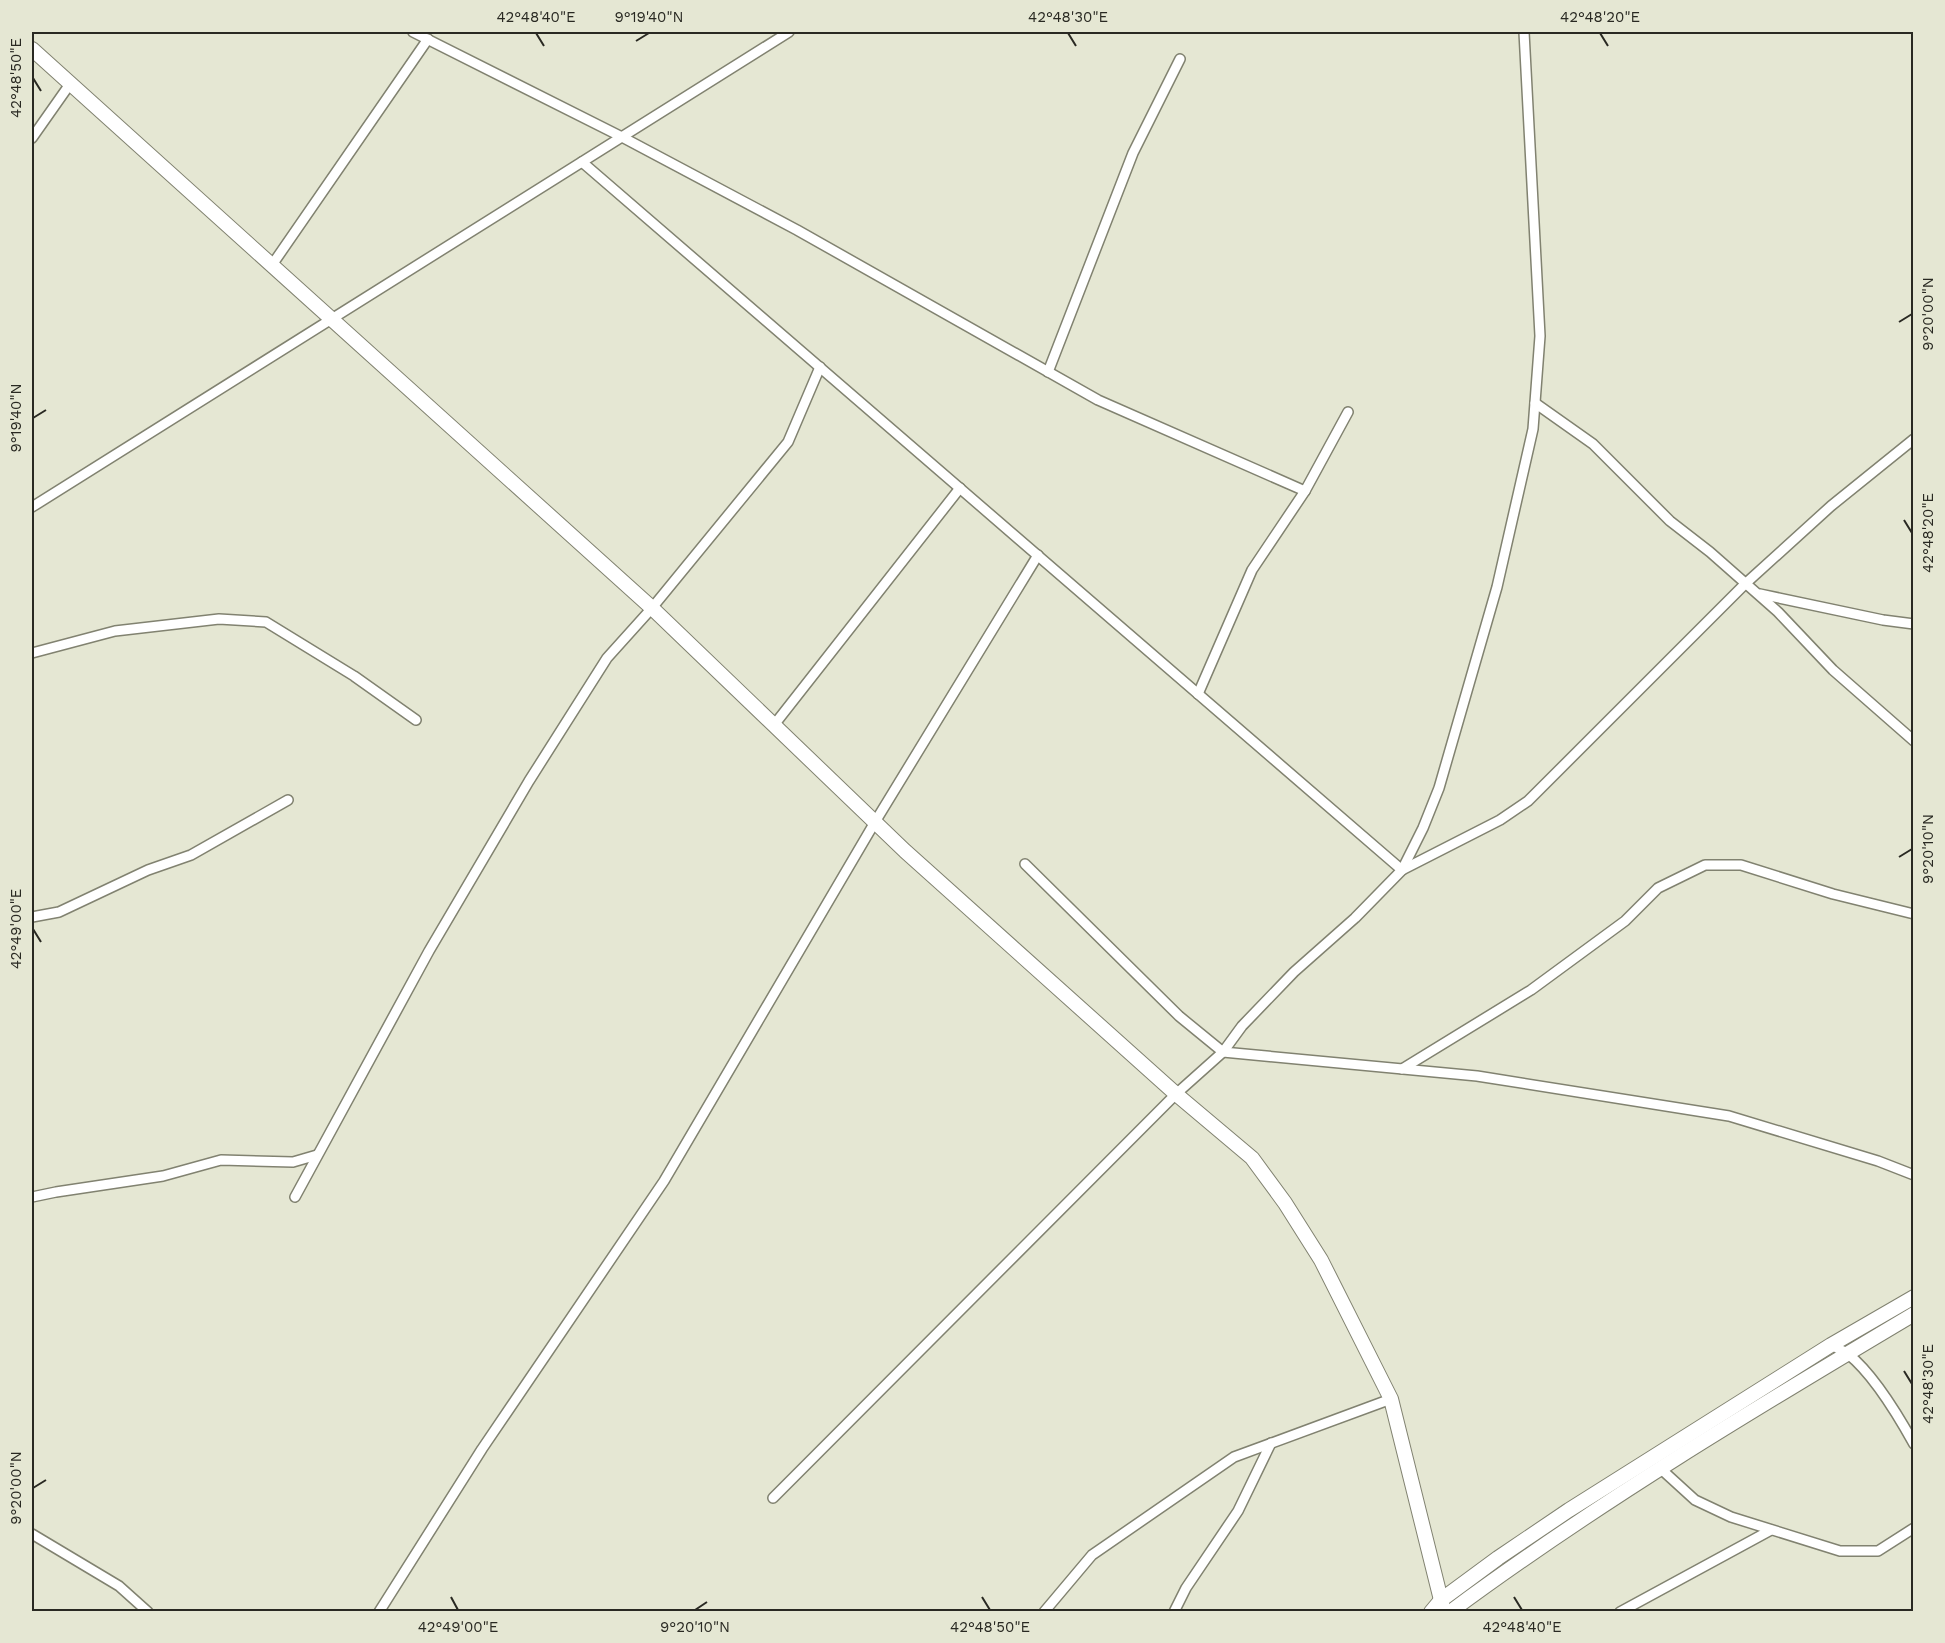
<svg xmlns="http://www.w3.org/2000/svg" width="1945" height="1643" font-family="'Work Sans',sans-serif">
<rect width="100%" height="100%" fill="#e5e7d3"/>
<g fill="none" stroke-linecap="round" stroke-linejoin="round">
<!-- street casing -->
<g stroke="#818270" stroke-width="12">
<g id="street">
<path d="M413,32l209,105 175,93 301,170 207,91"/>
<path d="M32,138l38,-54"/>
<path d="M582,162l820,708 98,-50 28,-19 217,-217 86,-78 83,-67"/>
<path d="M272,265l156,-226"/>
<path d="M1048,372l85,-219 47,-94"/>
<path d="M1535,403l58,41 77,77 40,31 68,60 55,58 81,71"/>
<path d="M32,507l757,-475"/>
<path d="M1760,594l123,26 31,4"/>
<path d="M32,653l83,-22 104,-12 47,3 88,54 62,44"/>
<path d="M1198,694l54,-124 53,-79 43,-79"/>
<path d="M774,725l186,-237"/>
<path d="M1025,864l154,152 44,36 254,24 252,40 149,45 36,14"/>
<path d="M32,917l27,-5 89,-42 43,-15 97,-55"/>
<path d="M1402,1069l129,-79 94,-69 33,-33 47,-23h36l92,29 81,20"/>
<path d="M32,1197l24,-5 107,-16 58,-16 72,2 24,-7"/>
<path d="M295,1197l134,-246 100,-170 78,-123 45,-50 136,-166 32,-75"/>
<path d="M1831,1345c5,3 12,5 17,9 24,19 51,63 66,90"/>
<path d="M1661,1469l34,31 36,17 109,34h38l36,-23"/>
<path d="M773,1498l403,-404 47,-42 19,-26 52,-54 61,-54 47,-48 21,-42 16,-40 58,-201 36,-158 7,-93 -16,-304"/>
<path d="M32,1534l87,52 29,26"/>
<path d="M379,1612l103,-163 182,-268 211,-359 163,-267"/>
<path d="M1044,1612l48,-57 142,-98 157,-58"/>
<path d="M1174,1612l12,-24 52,-77 33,-68"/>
<path d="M1620,1612l151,-82"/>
</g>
</g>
<!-- secondary casing -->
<g stroke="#818270" stroke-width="16">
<g id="secondary">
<path d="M32,49l620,559 253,243 271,243 76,64 33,45 36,57 70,139 53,213"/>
<path d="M1431,1612l10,-12 57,-42 71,-48 262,-165 83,-48"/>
<path d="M1450,1612c147,-109 306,-204 464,-298"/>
</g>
</g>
<!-- street -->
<use href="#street" stroke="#fff" stroke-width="9"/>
<!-- secondary -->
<use href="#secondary" stroke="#fff" stroke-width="14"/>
</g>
<!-- ticks -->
<path fill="none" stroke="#292922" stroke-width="2" d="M536,33l8,13M1068,33l8,13M1600,33l8,13M636,41l13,-8M33,78l8,13M1899,322l13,-8M33,418l13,-8M1904,520l8,13M1899,857l13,-8M33,929l8,13M1904,1371l8,13M33,1488l13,-8M451,1597l7,13M982,1597l8,13M1514,1597l8,13M695,1610l12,-8"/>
<!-- border -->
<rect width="1945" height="1643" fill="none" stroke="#e5e7d3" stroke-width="66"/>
<rect x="33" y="33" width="1879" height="1577" fill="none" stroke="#292922" stroke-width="2"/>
<g font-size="15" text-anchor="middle" fill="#292922">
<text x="536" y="22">42°48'40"E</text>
<text x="649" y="22">9°19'40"N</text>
<text x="1068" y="22">42°48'30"E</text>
<text x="1600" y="22">42°48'20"E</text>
<text transform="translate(16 78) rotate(-90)" y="5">42°48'50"E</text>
<text transform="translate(1928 314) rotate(-90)" y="5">9°20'00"N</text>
<text transform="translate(16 418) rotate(-90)" y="5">9°19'40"N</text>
<text transform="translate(1928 533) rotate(-90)" y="5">42°48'20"E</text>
<text transform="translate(1928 849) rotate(-90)" y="5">9°20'10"N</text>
<text transform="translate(16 929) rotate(-90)" y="5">42°49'00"E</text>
<text transform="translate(1928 1384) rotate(-90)" y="5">42°48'30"E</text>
<text transform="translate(16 1488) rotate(-90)" y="5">9°20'00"N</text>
<text x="458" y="1632">42°49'00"E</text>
<text x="695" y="1632">9°20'10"N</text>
<text x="990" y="1632">42°48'50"E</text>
<text x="1522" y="1632">42°48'40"E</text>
</g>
</svg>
